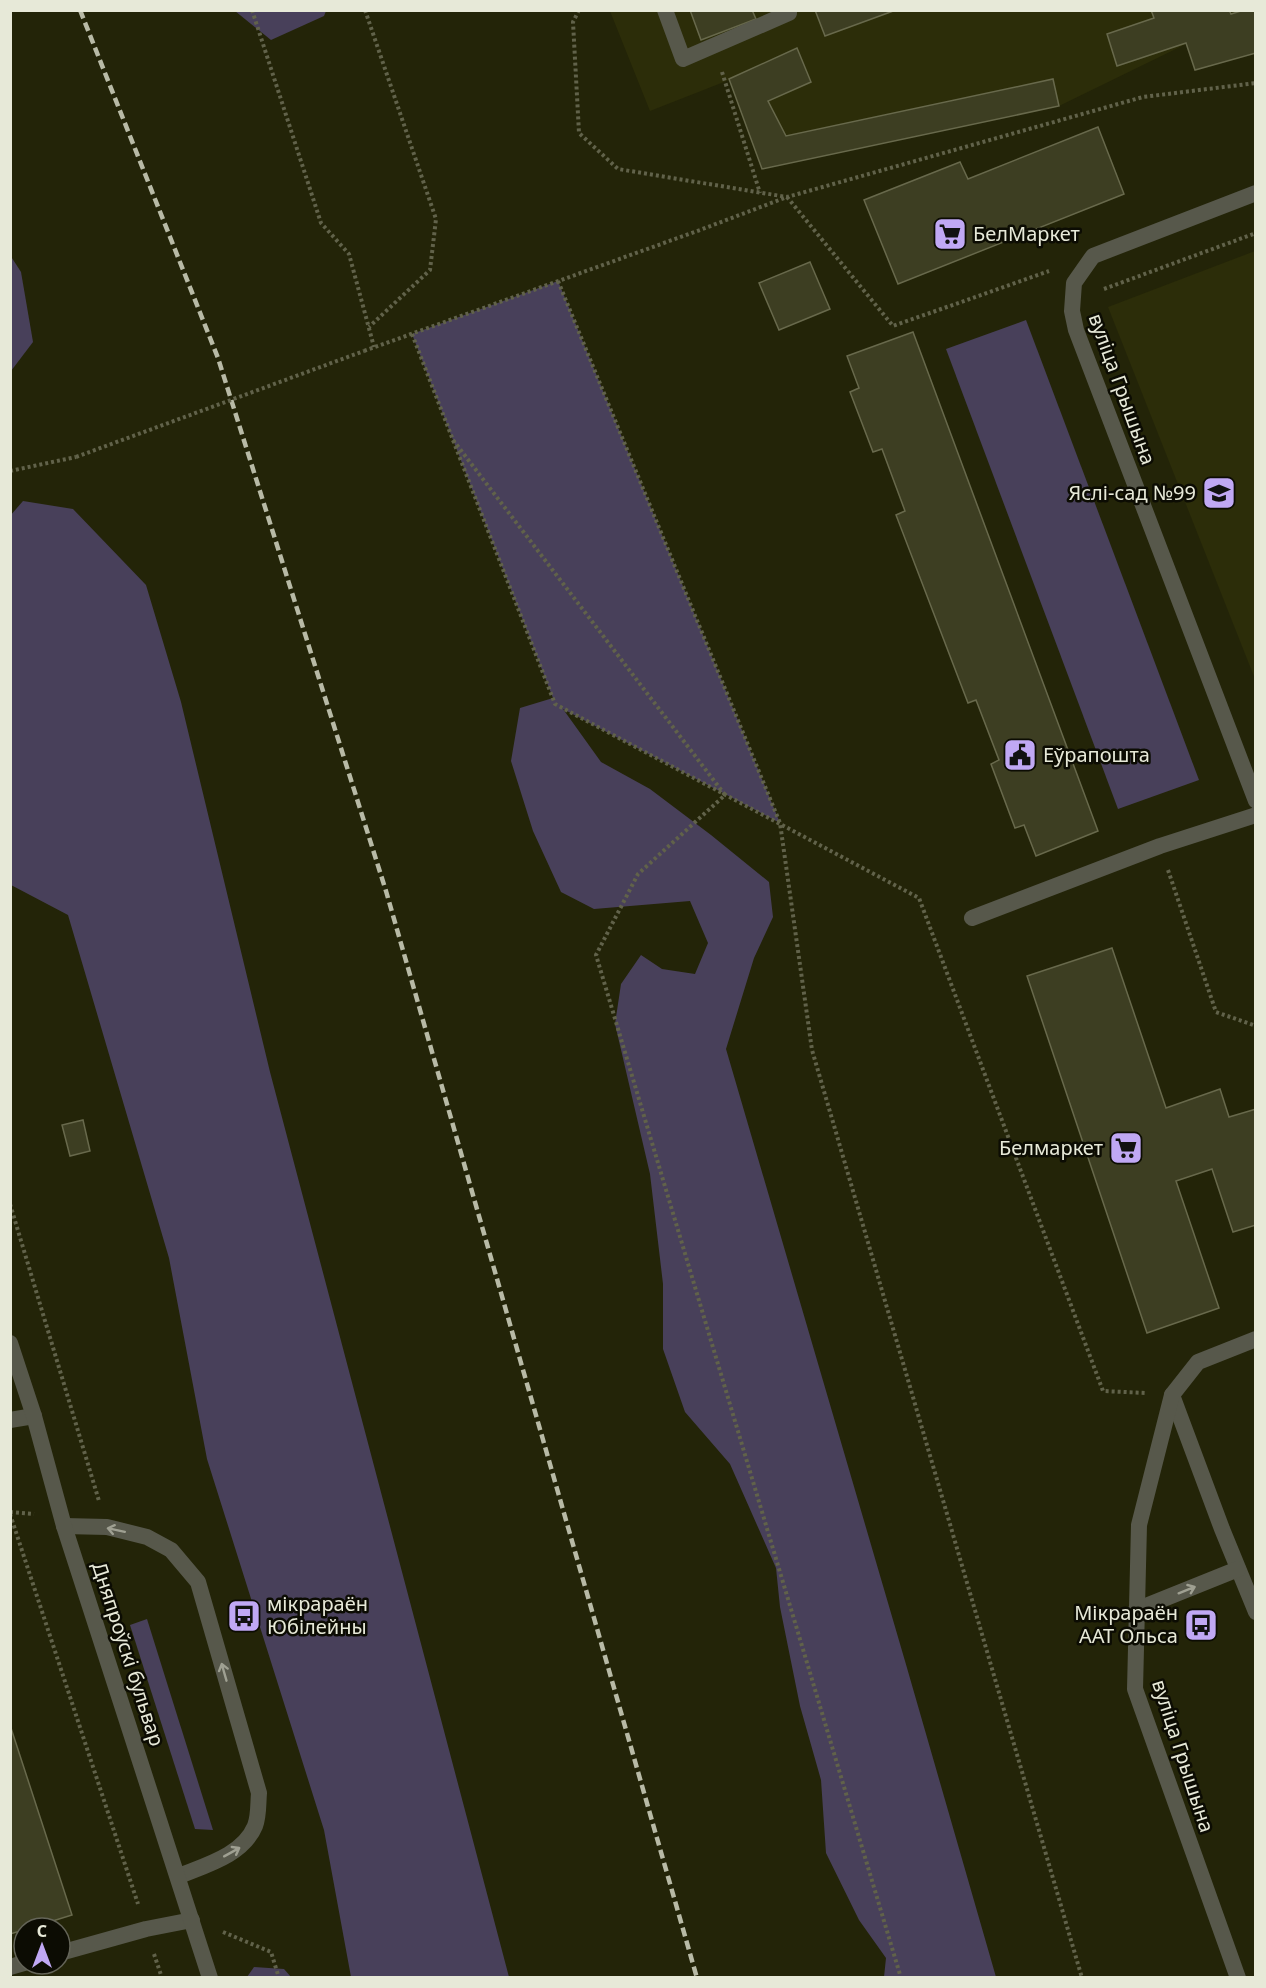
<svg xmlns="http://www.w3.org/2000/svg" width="1266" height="1988" font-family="'Noto Sans',sans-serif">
<rect width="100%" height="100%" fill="#232408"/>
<!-- built -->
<g fill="#2c2d09">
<path d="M610,11h645v42l-60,17 -9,-26 -127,62 -297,63 -33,-89 -79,31z"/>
<path d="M1255,251v428l-147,-372z"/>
</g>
<!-- green -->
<g fill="#48405a">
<path d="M235,11h91l-2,5 -53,24z"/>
<path d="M10,255l11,17 12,70 -22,29z"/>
<path d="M558,281l222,542 -217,-114 38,53 49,27 61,46 58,47 4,35 -19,41 -28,91 179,612 91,316h-112l2,-19 -27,-38 -33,-67 -5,-73 -21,-74 -20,-99 -4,-39 -46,-104 -45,-52 -22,-63v-65l-13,-110 -35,-150 6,-40 20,-29 21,14 33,5 13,-31 -18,-42 -96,8 -33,-17 -28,-61 -22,-70 9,-53 33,-10 -141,-364z"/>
<path d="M1026,320l173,460 -81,29 -172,-460z"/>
<path d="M23,501l50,8 73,76 35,117 89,370 239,905h-158l-27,-147 -117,-371 -38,-201 -101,-343 -57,-30 -1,-369z"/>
<path d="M147,1619l66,211 -18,-1 -65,-204z"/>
<path d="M254,1967l30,2 7,8h-44z"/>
</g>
<!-- building -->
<g fill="#3d3e22" stroke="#68694c" stroke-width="1.5">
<path d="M690,10h62l4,9 -55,21z"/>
<path d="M815,10h81l-71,26z"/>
<path d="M1151,10h78l2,4 13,-4h12v43l-61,17 -9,-27 -69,23 -10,-32 47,-16z"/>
<path d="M797,48l14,34 -43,19 18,35 267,-57 6,27 -297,63 -33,-90z"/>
<path d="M1098,127l26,67 -226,90 -34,-84 96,-38 8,17z"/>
<path d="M810,262l20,47 -51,21 -20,-47z"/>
<path d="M913,332l185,499 -62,25 -12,-31 -9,3 -24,-64 8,-4 -23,-60 -8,3 -72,-188 9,-4 -23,-62 -9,3 -23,-60 9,-4 -12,-32z"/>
<path d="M1112,948l54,160 54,-19 9,28 27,-8v116l-23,7 -21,-63 -36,12 43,127 -72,25 -120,-357z"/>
<path d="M83,1120l7,31 -20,5 -8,-31z"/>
<path d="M10,1725l62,190 -42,13h-6v2l-14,4z"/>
</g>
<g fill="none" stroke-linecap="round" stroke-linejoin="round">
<!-- path -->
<g stroke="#61624a" stroke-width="4" stroke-dasharray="3 3" stroke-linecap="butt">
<path d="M252,10l69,213 28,31 25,93"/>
<path d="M365,10l71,209 -6,51 -61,57"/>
<path d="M579,10l-6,12 6,111 39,36 169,28 356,-100 113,-14"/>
<path d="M722,72l38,121"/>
<path d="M558,281l222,542 32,227 270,928"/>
<path d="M1104,289l152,-56"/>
<path d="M412,334l143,370 364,194 184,493 43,2"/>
<path d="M364,351l336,-121 87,-33 106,129 156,-55"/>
<path d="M453,440l272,355 -87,79 -42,81 305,1023"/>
<path d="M10,471l66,-14"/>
<path d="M1168,870l48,142 40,14"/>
<path d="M10,1204l89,297"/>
<path d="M10,1512l24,2"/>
<path d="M10,1514l128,390"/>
<path d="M223,1932l48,20 8,26"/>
<path d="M154,1954l8,24"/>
</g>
<!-- service -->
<g stroke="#57584b" stroke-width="16">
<path d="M665,10l18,49 106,-46v-3"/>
<path d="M972,918l188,-72 96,-31"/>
<path d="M1172,1395l50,134 34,83"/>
<path d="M10,1420l24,-4"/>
<path d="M64,1526l43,1 40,10 24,13 27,32 61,211c-1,10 0,23 -4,33 -12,29 -49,39 -76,50"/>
<path d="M1136,1610l102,-41"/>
<path d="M60,1953l86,-24 46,-9"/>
<path d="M10,1967l14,-4"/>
</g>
<!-- minor -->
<g stroke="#57584b" stroke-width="16">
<path d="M1256,193l-163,63 -19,27 -2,28 4,19 180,471"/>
<path d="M10,1343l24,73 30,110 146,452"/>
<path d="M1238,1978l-103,-289 4,-164 33,-130 26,-33 58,-23"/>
</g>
<!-- rail -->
<path stroke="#b8baa6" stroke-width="4.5" stroke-dasharray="9 4.5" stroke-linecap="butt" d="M80,10l138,348 168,533 311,1087"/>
<!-- path-bridge -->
<path stroke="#61624a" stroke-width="4" stroke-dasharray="3 3" stroke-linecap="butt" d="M76,457l288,-106"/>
</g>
<!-- one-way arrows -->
<defs><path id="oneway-shaft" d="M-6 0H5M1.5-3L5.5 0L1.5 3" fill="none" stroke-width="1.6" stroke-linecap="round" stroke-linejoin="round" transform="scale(1.5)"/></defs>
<g stroke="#9fa092">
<use href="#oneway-shaft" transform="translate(116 1530) rotate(-168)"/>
<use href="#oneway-shaft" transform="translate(1187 1590) rotate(-22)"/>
<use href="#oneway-shaft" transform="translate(224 1672) rotate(-106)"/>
<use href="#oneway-shaft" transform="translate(232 1852) rotate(-29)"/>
</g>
<!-- icons -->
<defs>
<g id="supermarket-square" transform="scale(1.725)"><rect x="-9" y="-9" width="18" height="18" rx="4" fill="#c0a8f4" stroke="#0c0c03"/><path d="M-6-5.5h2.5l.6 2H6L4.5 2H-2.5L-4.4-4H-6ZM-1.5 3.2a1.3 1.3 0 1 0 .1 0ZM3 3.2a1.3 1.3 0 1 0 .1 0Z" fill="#111"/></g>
<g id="school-square" transform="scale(1.725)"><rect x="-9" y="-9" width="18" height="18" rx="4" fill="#c0a8f4" stroke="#0c0c03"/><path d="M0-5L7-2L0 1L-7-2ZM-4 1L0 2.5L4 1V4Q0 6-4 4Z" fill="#111"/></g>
<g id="civic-square" transform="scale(1.725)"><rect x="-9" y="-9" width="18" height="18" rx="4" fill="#c0a8f4" stroke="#0c0c03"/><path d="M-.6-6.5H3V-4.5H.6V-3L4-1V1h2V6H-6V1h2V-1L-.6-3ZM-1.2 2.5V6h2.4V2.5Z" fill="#111"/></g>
<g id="bus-square" transform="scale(1.725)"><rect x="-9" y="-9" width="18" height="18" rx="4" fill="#c0a8f4" stroke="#0c0c03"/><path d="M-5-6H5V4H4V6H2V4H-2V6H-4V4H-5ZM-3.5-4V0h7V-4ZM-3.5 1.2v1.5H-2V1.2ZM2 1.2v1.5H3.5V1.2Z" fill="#111"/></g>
</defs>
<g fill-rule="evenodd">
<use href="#supermarket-square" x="950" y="234"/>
<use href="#school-square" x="1219" y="493"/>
<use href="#civic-square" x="1020" y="755"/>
<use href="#supermarket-square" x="1126" y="1148"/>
<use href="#bus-square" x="244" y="1616"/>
<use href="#bus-square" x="1201" y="1625"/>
</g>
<g text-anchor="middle" stroke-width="5" stroke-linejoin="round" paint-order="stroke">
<!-- poi labels -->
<g font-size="20" fill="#e7e9d8" stroke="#0c0c03" text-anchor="start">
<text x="973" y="241">БелМаркет</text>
<text x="1196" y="500" text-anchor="end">Яслі-сад №99</text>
<text x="1043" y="762">Еўрапошта</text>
<text x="1103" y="1155" text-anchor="end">Белмаркет</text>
<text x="267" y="1611">мікрараён<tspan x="267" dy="23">Юбілейны</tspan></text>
<text x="1178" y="1620" text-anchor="end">Мікрараён<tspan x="1178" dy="23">ААТ Ольса</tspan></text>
</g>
<!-- street labels -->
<g font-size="20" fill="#e7e9d8" stroke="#0c0c03">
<text transform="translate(1122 389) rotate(70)" y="7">вуліца Грышына</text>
<text transform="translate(128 1654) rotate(72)" y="7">Дняпроўскі бульвар</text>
<text transform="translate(1183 1756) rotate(72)" y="7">вуліца Грышына</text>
</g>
</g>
<!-- border -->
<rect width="1266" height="1988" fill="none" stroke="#e7e9d8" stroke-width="24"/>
<!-- north arrow -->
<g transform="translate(42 1946)"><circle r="28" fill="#0c0c03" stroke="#646458" stroke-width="1.5"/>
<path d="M0-4.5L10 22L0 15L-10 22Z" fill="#c0a8f4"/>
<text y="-9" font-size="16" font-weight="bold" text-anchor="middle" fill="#e7e9d8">С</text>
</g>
</svg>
